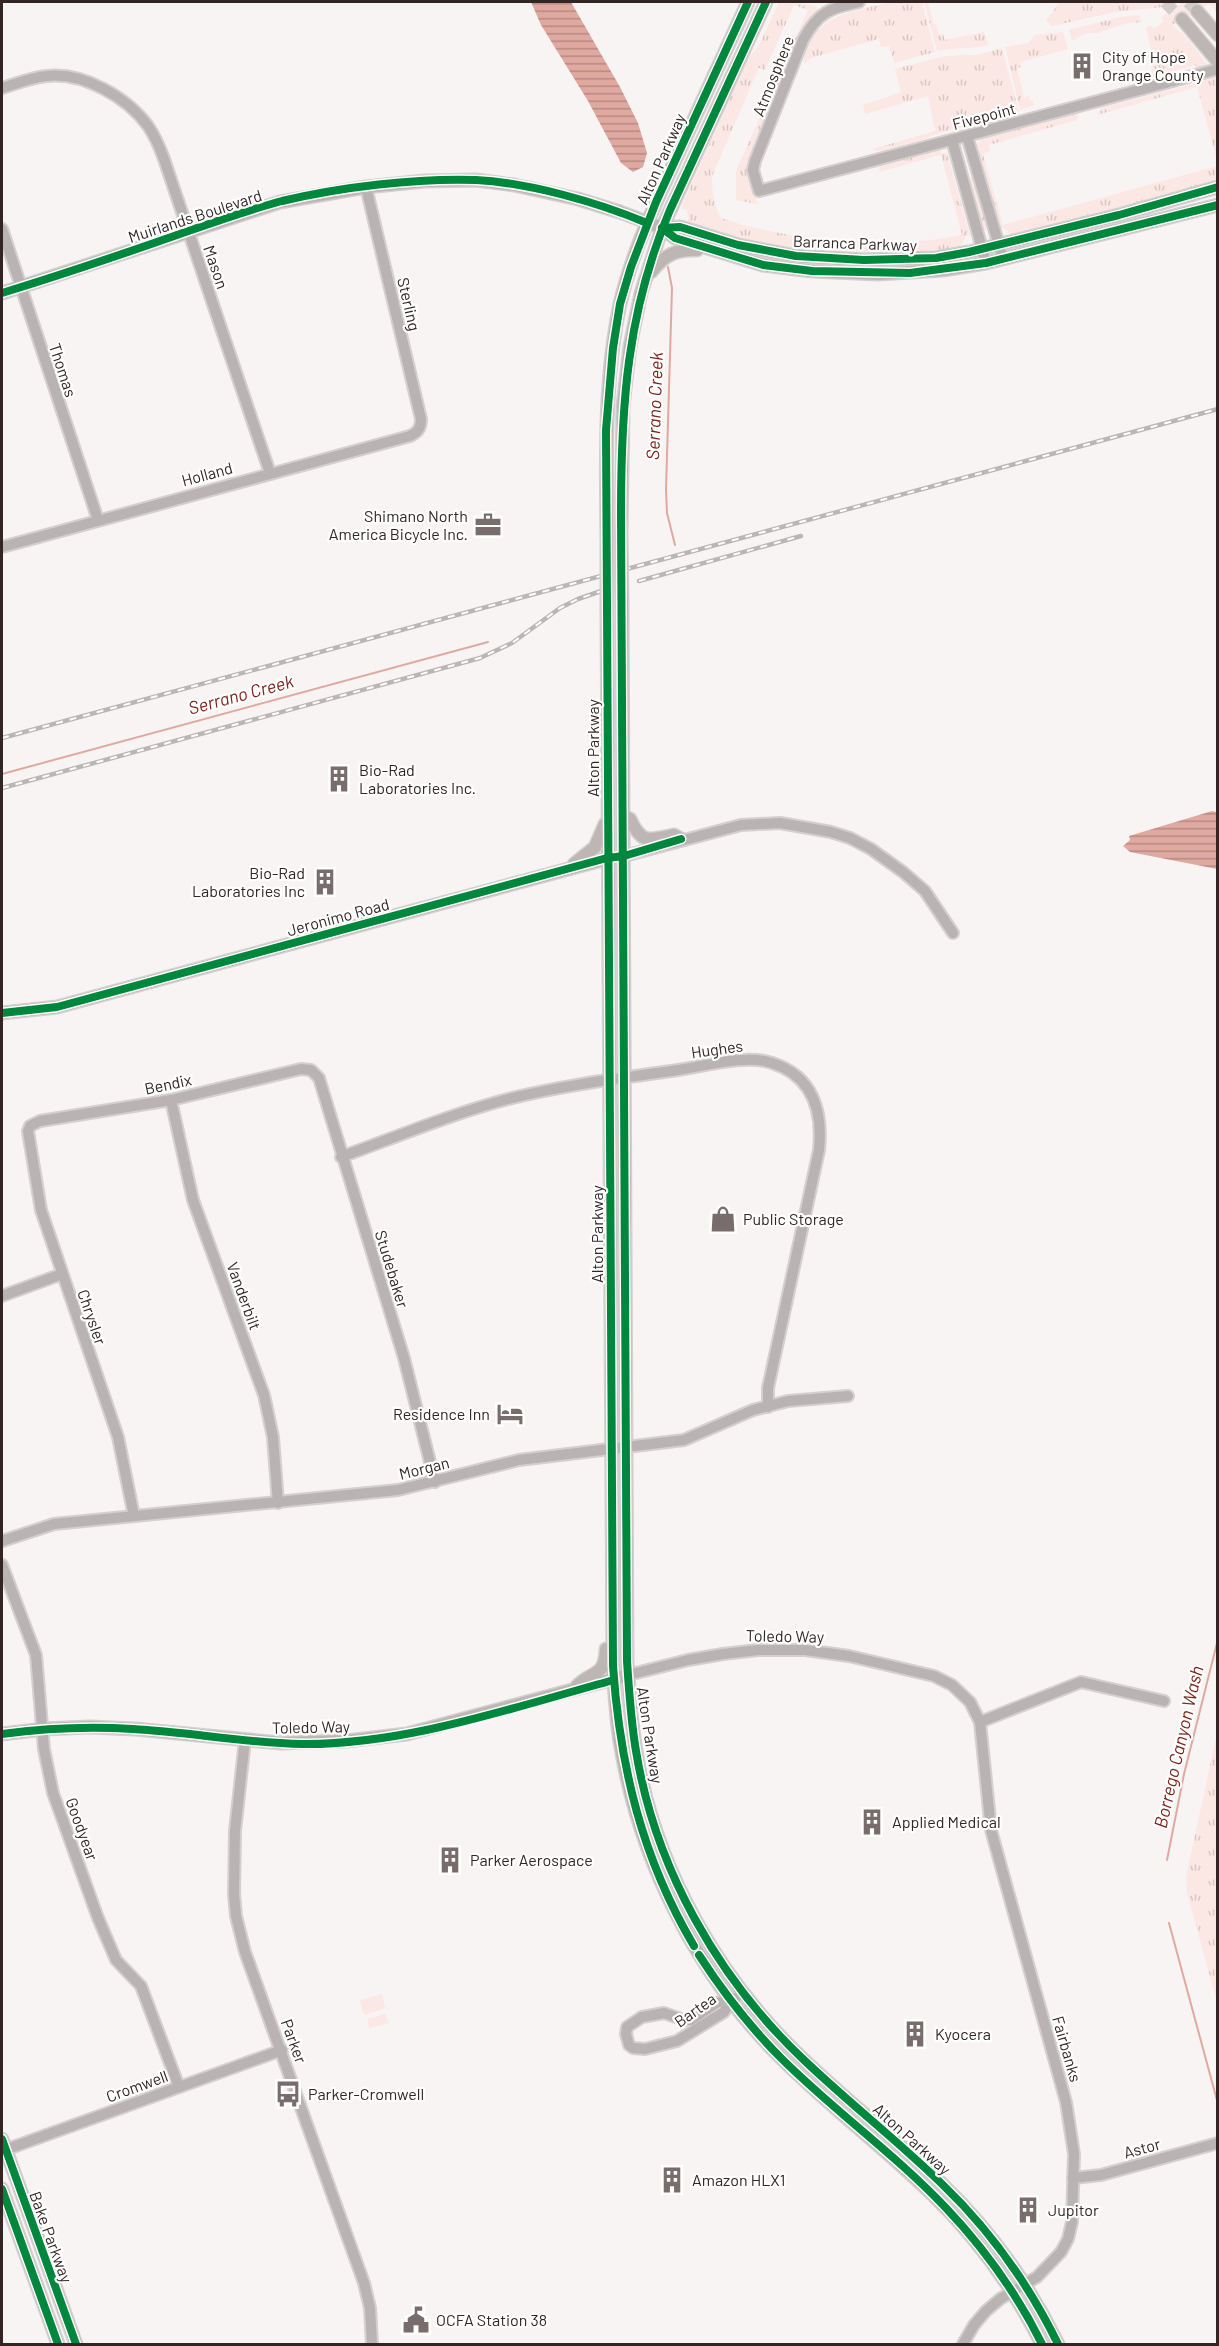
<svg xmlns="http://www.w3.org/2000/svg" width="1219" height="2346" font-family="Barlow,sans-serif">
<defs>
<pattern id="grass-tufts" width="24" height="20" patternUnits="userSpaceOnUse" patternTransform="scale(1.5)"><rect width="24" height="20" fill="#fbe7e4"/><path d="M3 7l-1-3M5 7V3M7 7l1-3M15 17l-1-3M17 17v-4M19 17l1-3" fill="none" stroke="#d8c6c3"/></pattern>
<pattern id="water-rules" width="6" height="5" patternUnits="userSpaceOnUse" patternTransform="scale(1.5)"><rect width="6" height="5" fill="#e0a9a0"/><path d="M0 2.5h6" fill="none" stroke="#b68982"/></pattern>
</defs>
<rect width="100%" height="100%" fill="#f9f4f4"/>
<!-- grass -->
<g fill="url(#grass-tufts)">
<path d="M779,2c14,4 27,-2 40,7l-17,21 -24,55 -29,80 8,39 -21,-4v-29l72,-161 -14,-5 -29,65 -6,-2 -47,108c0,16 1,27 9,42 65,23 174,32 241,17l-21,-80 -62,17 1,-7 5,-1 55,-15 1,4h6l23,82 -4,1 -8,14 -21,3 -100,2 -53,-7 -42,-9 -55,-16 2,-4 -3,-10h-5l4,-10 62,-139 12,-15z"/>
<path d="M891,2h31l13,50 -41,11 -5,-17 -8,1 -2,-8 -68,19 -7,6c-1,-8 0,-10 3,-17 14,-34 53,-37 84,-45z"/>
<path d="M924,2h4l6,23 2,-1 3,11 4,-1 2,6 39,-8 4,13c-17,5 -34,2 -51,6z"/>
<path d="M1060,2h112l-9,5 -48,5 -63,14 -6,-5z"/>
<path d="M1182,2h35v11l-7,-9 -38,21 17,15 28,37v83l-20,-73 -100,28 4,-7 104,-27 -10,-16 -44,13 1,-24 -6,-26 4,-3 4,4 10,-8 -3,-4 11,-7 4,-1z"/>
<path d="M1139,15l2,7 -17,2 -26,9h-12l-14,8 -3,-11 51,-13z"/>
<path d="M1063,32l5,17 -48,13 1,5 -4,1 7,29 5,-1 1,5 3,-1 1,5 -14,5 -15,-63 24,-4 6,-8z"/>
<path d="M1002,48l17,64 -83,22c-11,6 -53,22 -63,15l62,-18 -7,-35 -63,18 -2,-9 38,-13 -6,-23 50,-13 32,-1z"/>
<path d="M1078,112l-1,8 -88,25 1,6 -7,3 20,71 214,-59v17l-205,52c-5,-4 -7,-9 -15,-7l-22,-82 6,-5 -2,-2z"/>
<path d="M971,177l4,1 12,49 -2,4 -3,-4 -13,-46z"/>
<path d="M1217,1733l1,269h-1l-30,-109 -1,-16z"/>
</g>
<!-- pitch -->
<g fill="#fbe7e4">
<path d="M382,1994l3,14 -20,7 -2,-2 -3,-11 1,-2z"/>
<path d="M385,2014l4,9 -20,5 -1,-9z"/>
</g>
<!-- water -->
<g fill="url(#water-rules)">
<path d="M531,2h40l49,85 18,36 9,30 -4,14 -10,5 -12,-9 -33,-62 -47,-76z"/>
<path d="M1212,811l5,1v57l-87,-17 -7,-6 7,-6 -1,-4z"/>
</g>
<g fill="none" stroke-linecap="round" stroke-linejoin="round">
<!-- stream -->
<g stroke="#e0a9a0" stroke-width="2">
<path d="M668,267l4,21 -6,201 1,24 8,32"/>
<path d="M2,774l486,-132"/>
<path d="M1167,1860l17,-86 34,-135"/>
<path d="M1169,1923l49,181"/>
</g>
<!-- major-tunnel -->
<g stroke="#d1cbca" stroke-width="12" stroke-dasharray="12 6" stroke-linecap="butt">
<path d="M1165,2l17,17"/>
<path d="M1188,2l9,9"/>
</g>
<!-- minor casing -->
<g stroke="#d4d0cf" stroke-width="14">
<g id="minor">
<path d="M859,2c-29,6 -41,10 -56,38l-48,121 -2,9 6,21 459,-122"/>
<path d="M2,88c14,-4 30,-11 45,-12 36,-4 80,21 101,50 7,10 12,22 16,33l106,314"/>
<path d="M967,136l36,123"/>
<path d="M952,140l34,123"/>
<path d="M2,229l96,291"/>
<path d="M2,547l408,-111c8,-4 11,-8 11,-17l-55,-232"/>
<path d="M624,856l117,-31 39,-2 51,9 19,6 21,11 32,23 22,19 28,42"/>
<path d="M171,1100l22,100 71,195 9,42 5,66"/>
<path d="M341,1157c55,-20 110,-43 167,-58 56,-14 114,-21 170,-29 27,-4 69,-16 94,-7 41,13 51,48 47,87l-51,238v19"/>
<path d="M2,1296l60,-22"/>
<path d="M134,1516l-16,-79 -77,-227 -13,-79 2,-5 10,-5 131,-21 130,-31 10,1 8,8 85,280 31,124"/>
<path d="M2,1541l52,-17 344,-34 121,-30 165,-20 69,-30 35,-9 60,-5"/>
<path d="M2,1565l34,90 8,94 9,44 45,125 18,42 25,26 38,101"/>
<path d="M628,1675l60,-15 35,-6 35,-4h47l44,6 85,20 18,9 18,17 10,20 11,108 75,272 8,52 -2,68 -4,17 -7,13 -24,25 -37,22 -14,12 -12,14 -11,19"/>
<path d="M980,1722l101,-40 83,19"/>
<path d="M245,1740l-10,91 -1,63 2,22 9,36 119,331 6,25 2,36"/>
<path d="M731,2000l-7,12 -47,29 -32,8 -12,-1 -4,-3 -3,-11 1,-7 15,-10 22,-4 20,7h7l25,-17 20,-5"/>
<path d="M2,2151l280,-101"/>
<path d="M1073,2178l28,-3 117,-32"/>
</g>
</g>
<!-- major casing -->
<g stroke="#d4d0cf" stroke-width="15">
<g id="major">
<path d="M1197,11l21,24"/>
<path d="M1182,19l36,43"/>
<path d="M662,228l18,-1 58,18 58,11 68,4 72,-2 33,-6 150,-37 99,-28"/>
<path d="M651,272c14,-17 24,-23 46,-22"/>
<path d="M2,293l278,-91 86,-15 59,-6 51,-1 38,5 64,14 42,13 42,16 13,10 88,27 49,6 66,3 65,-4 43,-7 232,-58"/>
<path d="M621,534l2,-128 7,-60 11,-53 21,-65 104,-226"/>
<path d="M607,536c-1,-78 -3,-156 13,-232 11,-48 32,-93 52,-137 25,-55 51,-110 76,-165"/>
<path d="M622,604l5,1057c2,30 4,61 9,90 19,117 82,228 168,309 45,43 94,81 138,124 48,46 87,101 116,160"/>
<path d="M607,609l6,1057c2,28 3,55 8,82 20,116 76,226 160,310 48,48 103,89 152,137 44,43 81,94 109,149"/>
<path d="M624,816l6,3c12,26 19,21 44,16l7,4"/>
<path d="M574,864l21,-17 10,-23"/>
<path d="M2,1013l55,-6 556,-150"/>
<path d="M577,1686c15,-16 28,-8 29,-37"/>
<path d="M2,1734l42,-5 46,-2 45,2 146,14 65,-2 61,-7 214,-57"/>
<path d="M2,2139l74,205"/>
<path d="M2,2189l56,155"/>
</g>
</g>
<!-- minor -->
<use href="#minor" stroke="#b9b3b3" stroke-width="10"/>
<!-- major -->
<use href="#major" stroke="#bdb6b5" stroke-width="12"/>
<!-- rail casing -->
<g stroke="#bab6b5" stroke-width="4.5">
<g id="rail">
<path d="M639,581l162,-45"/>
<path d="M2,738l1216,-329"/>
<path d="M2,788l478,-130 32,-15 48,-35 18,-9 32,-11"/>
</g>
</g>
<!-- rail -->
<use href="#rail" stroke="#fff" stroke-width="2" stroke-dasharray="7" stroke-linecap="butt"/>
<!-- major-bridge casing -->
<g stroke="#d4d0cf" stroke-width="15" stroke-linecap="butt">
<g id="major-bridge">
<path d="M621,534l1,70"/>
<path d="M607,536v73"/>
</g>
</g>
<!-- major-bridge -->
<use href="#major-bridge" stroke="#bdb6b5" stroke-width="12"/>
<!-- cycleway casing -->
<g stroke="#fff" stroke-width="11">
<g id="cycleway">
<path d="M766,2l-96,208c-43,101 -49,195 -49,303l6,1148c2,30 4,61 9,90 19,117 82,228 168,309 45,43 94,81 138,124 48,46 87,101 116,160"/>
<path d="M662,228l13,10 88,27 49,6 98,2 76,-10 232,-58"/>
<path d="M662,228l18,-1 58,18 58,11 68,4 72,-2 33,-6 150,-37 99,-28"/>
<path d="M2,293c52,-16 103,-33 155,-51 41,-14 83,-30 125,-41 59,-14 134,-23 194,-21 54,3 121,22 171,43"/>
<path d="M2,1013l55,-6 550,-149 17,-2 57,-17"/>
<path d="M2,1734c44,-6 87,-8 131,-5 57,3 112,14 169,15 104,1 212,-37 312,-64"/>
<path d="M694,1946c-52,-88 -74,-179 -81,-280l-7,-1236 7,-82 7,-44 11,-37 25,-65 92,-200"/>
<path d="M699,1955c24,37 51,72 82,103 52,52 114,96 165,150 38,40 71,86 96,136"/>
<path d="M2,2139l74,205"/>
<path d="M2,2189l56,155"/>
</g>
</g>
<!-- cycleway -->
<use href="#cycleway" stroke="#00873e" stroke-width="8"/>
</g>
<!-- icons -->
<defs>
<g id="building-bare" transform="scale(2.07)"><path d="M-4-6H4V6H1V3H-1V6H-4ZM-2.5-4.3h1.7v1.8h-1.7ZM.8-4.3h1.7v1.8H.8ZM-2.5-1h1.7V.8h-1.7ZM.8-1h1.7V.8H.8Z" fill="#786d6c" stroke="#fff" stroke-width="2.5" paint-order="stroke"/></g>
<g id="office-bare" transform="scale(2.07)"><path d="M-6-3h4V-5.5h4V-3h4V5H-6ZM-1-4.5V-3h2v-1.5ZM-6 0V1H6V0Z" fill="#786d6c" stroke="#fff" stroke-width="2.5" paint-order="stroke"/></g>
<g id="shop-bare" transform="scale(2.07)"><path d="M-5-2.5h2.3a2.7 3.5 0 0 1 5.4 0H5L5.5 6h-11ZM-1.5-2.5h3a1.5 2.3 0 0 0-3 0Z" fill="#786d6c" stroke="#fff" stroke-width="2.5" paint-order="stroke"/></g>
<g id="hotel-bare" transform="scale(2.07)"><path d="M-6-4.5h1.5V1H6V5H4.5V3h-9V5H-6ZM-4 0a1.8 1.8 0 1 1 3.6 0ZM.5 0V-2.5h3Q6-2.5 6 0Z" fill="#786d6c" stroke="#fff" stroke-width="2.5" paint-order="stroke"/></g>
<g id="bus-bare" transform="scale(2.07)"><path d="M-5-6H5V4H4V6H2V4H-2V6H-4V4H-5ZM-3.5-4V0h7V-4ZM-3.5 1.2v1.5H-2V1.2ZM2 1.2v1.5H3.5V1.2Z" fill="#786d6c" stroke="#fff" stroke-width="2.5" paint-order="stroke"/></g>
<g id="civic-bare" transform="scale(2.07)"><path d="M-.6-6.5H3V-4.5H.6V-3L4-1V1h2V6H-6V1h2V-1L-.6-3ZM-1.2 2.5V6h2.4V2.5Z" fill="#786d6c" stroke="#fff" stroke-width="2.5" paint-order="stroke"/></g>
</defs>
<g fill-rule="evenodd">
<use href="#building-bare" x="1082" y="66"/>
<use href="#office-bare" x="488" y="525"/>
<use href="#building-bare" x="339" y="779"/>
<use href="#building-bare" x="325" y="882"/>
<use href="#shop-bare" x="723" y="1219"/>
<use href="#hotel-bare" x="510" y="1414"/>
<use href="#building-bare" x="872" y="1822"/>
<use href="#building-bare" x="450" y="1860"/>
<use href="#building-bare" x="915" y="2034"/>
<use href="#bus-bare" x="288" y="2094"/>
<use href="#building-bare" x="672" y="2180"/>
<use href="#building-bare" x="1028" y="2210"/>
<use href="#civic-bare" x="416" y="2320"/>
</g>
<g text-anchor="middle" stroke-width="4.5" stroke-linejoin="round" paint-order="stroke">
<!-- poi labels -->
<g font-size="16" fill="#322523" stroke="#fff" text-anchor="start">
<text x="1102" y="63">City of Hope<tspan x="1102" dy="18">Orange County</tspan></text>
<text x="468" y="522" text-anchor="end">Shimano North<tspan x="468" dy="18">America Bicycle Inc.</tspan></text>
<text x="359" y="776">Bio-Rad<tspan x="359" dy="18">Laboratories Inc.</tspan></text>
<text x="305" y="879" text-anchor="end">Bio-Rad<tspan x="305" dy="18">Laboratories Inc</tspan></text>
<text x="743" y="1225">Public Storage</text>
<text x="490" y="1420" text-anchor="end">Residence Inn</text>
<text x="892" y="1828">Applied Medical</text>
<text x="470" y="1866">Parker Aerospace</text>
<text x="935" y="2040">Kyocera</text>
<text x="308" y="2100">Parker-Cromwell</text>
<text x="692" y="2186">Amazon HLX1</text>
<text x="1048" y="2216">Jupitor</text>
<text x="436" y="2326">OCFA Station 38</text>
</g>
<!-- street labels -->
<g font-size="16" fill="#322523" stroke="#fff">
<text transform="translate(773 76) rotate(-68)" y="6">Atmosphere</text>
<text transform="translate(984 116) rotate(-15)" y="6">Fivepoint</text>
<text transform="translate(661 159) rotate(-66)" y="6">Alton Parkway</text>
<text transform="translate(195 216) rotate(-18)" y="6">Muirlands Boulevard</text>
<text transform="translate(855 243) rotate(2)" y="6">Barranca Parkway</text>
<text transform="translate(216 267) rotate(71)" y="6">Mason</text>
<text transform="translate(409 304) rotate(77)" y="6">Sterling</text>
<text transform="translate(63 370) rotate(72)" y="6">Thomas</text>
<text transform="translate(207 474) rotate(-15)" y="6">Holland</text>
<text transform="translate(593 748) rotate(-90)" y="6">Alton Parkway</text>
<text transform="translate(338 917) rotate(-15)" y="6">Jeronimo Road</text>
<text transform="translate(717 1049) rotate(-8)" y="6">Hughes</text>
<text transform="translate(168 1084) rotate(-12)" y="6">Bendix</text>
<text transform="translate(597 1234) rotate(-90)" y="6">Alton Parkway</text>
<text transform="translate(392 1269) rotate(73)" y="6">Studebaker</text>
<text transform="translate(244 1296) rotate(70)" y="6">Vanderbilt</text>
<text transform="translate(92 1317) rotate(71)" y="6">Chrysler</text>
<text transform="translate(424 1468) rotate(-14)" y="6">Morgan</text>
<text transform="translate(785 1636) rotate(1)" y="6">Toledo Way</text>
<text transform="translate(311 1727) rotate(-1)" y="6">Toledo Way</text>
<text transform="translate(650 1735) rotate(81)" y="6">Alton Parkway</text>
<text transform="translate(82 1829) rotate(70)" y="6">Goodyear</text>
<text transform="translate(695 2010) rotate(-35)" y="6">Bartea</text>
<text transform="translate(294 2041) rotate(70)" y="6">Parker</text>
<text transform="translate(1067 2049) rotate(74)" y="6">Fairbanks</text>
<text transform="translate(137 2086) rotate(-20)" y="6">Cromwell</text>
<text transform="translate(912 2139) rotate(42)" y="6">Alton Parkway</text>
<text transform="translate(1142 2148) rotate(-15)" y="6">Astor</text>
<text transform="translate(51 2237) rotate(70)" y="6">Bake Parkway</text>
</g>
<!-- water labels -->
<g font-size="18" font-style="italic" fill="#7c2217" stroke="#fff">
<text transform="translate(655 406) rotate(-88)" y="6">Serrano Creek</text>
<text transform="translate(241 695) rotate(-15)" y="6">Serrano Creek</text>
<text transform="translate(1179 1747) rotate(-77)" y="6">Borrego Canyon Wash</text>
</g>
</g>
<!-- border -->
<rect width="1219" height="2346" fill="none" stroke="#322523" stroke-width="6"/>
</svg>
